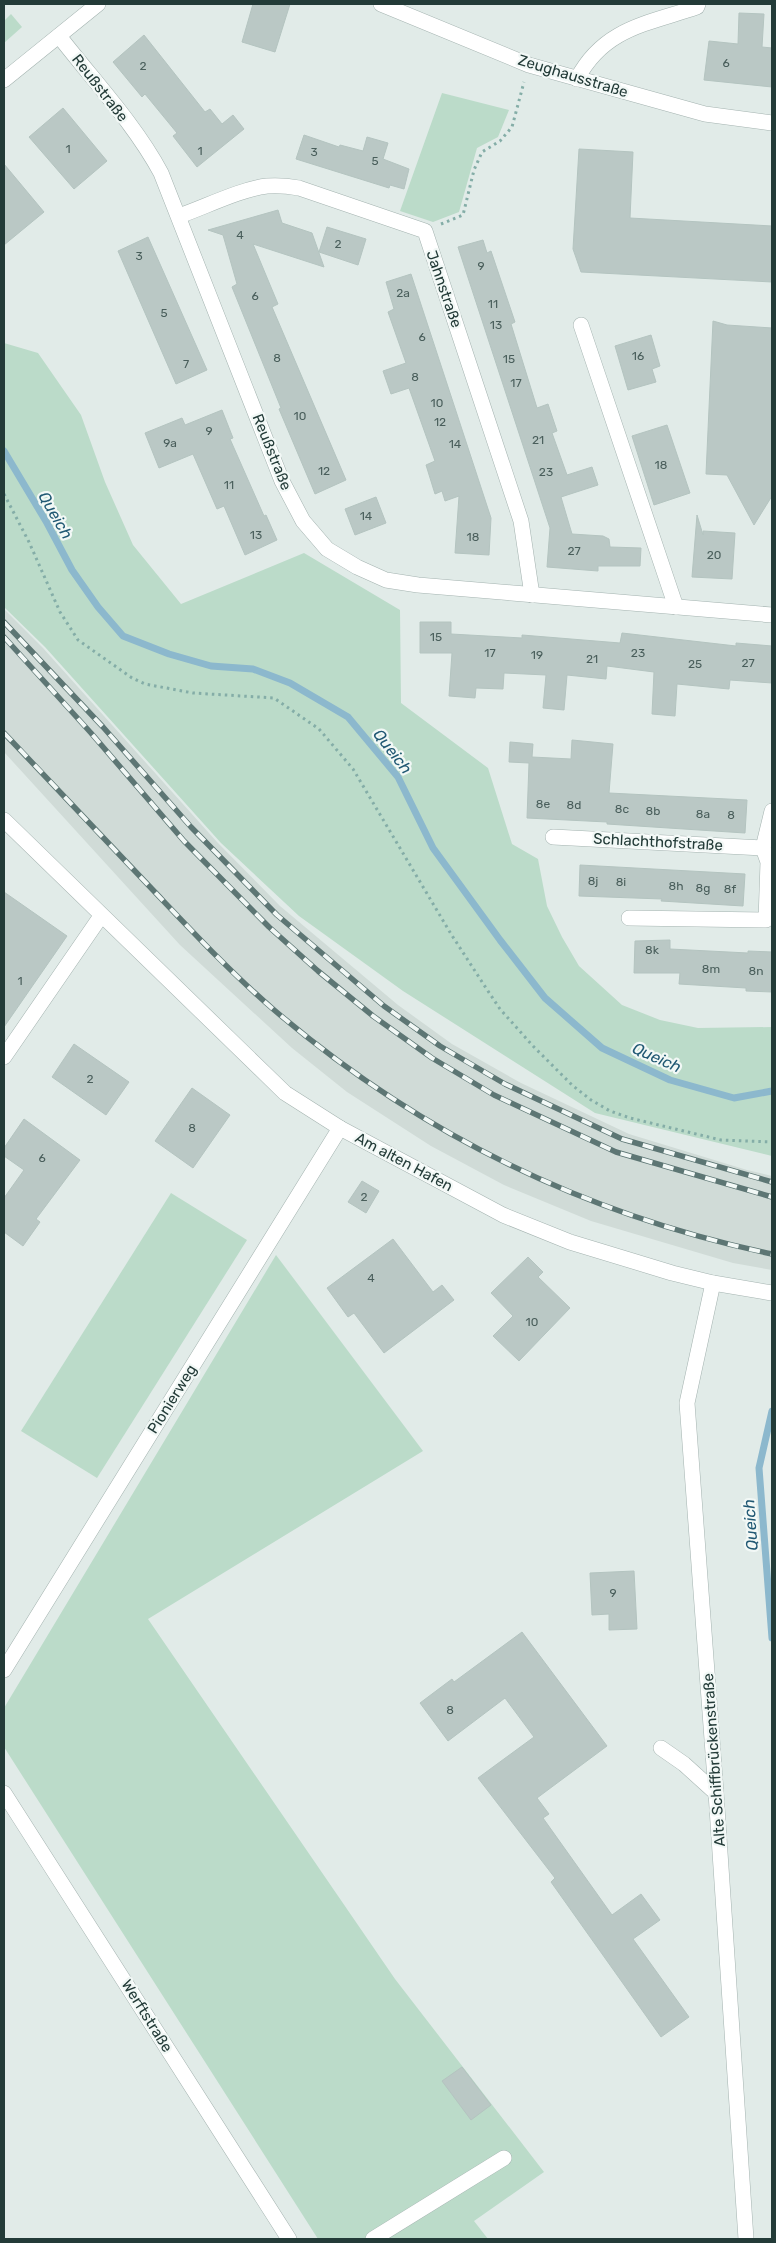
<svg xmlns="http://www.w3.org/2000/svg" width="776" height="2243" font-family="Rubik,sans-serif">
<rect width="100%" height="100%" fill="#e1ebe8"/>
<!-- built -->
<path fill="#d0dbd7" d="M4,609l39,39 174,194 63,64 118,99 54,39 69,39 108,51 118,36 25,6v94l-39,-7 -142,-42 -87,-36 -73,-39 -84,-54 -55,-44 -112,-103 -176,-193z"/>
<!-- green -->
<g fill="#bbdbc9">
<path d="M11,14l11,13 -18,16v-22z"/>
<path d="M442,93l67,17 -11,27 -21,11 -18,64 -26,10 -33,-11z"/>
<path d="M4,343l34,10 43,62 24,67 28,63 48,59 123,-51 96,57 1,93 87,65 24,76 26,15 9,47 15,31 17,29 43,39 38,15 38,8 74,-1v129l-177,-43 -192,-122 -104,-75 -78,-73 -176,-196 -41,-40z"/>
<path d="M171,1193l76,47 -150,238 -76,-47z"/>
<path d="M276,1255l147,196 -275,168 247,360 149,193 -70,49 14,18h-170l-314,-492v-39z"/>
</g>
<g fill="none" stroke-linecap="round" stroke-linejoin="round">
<!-- stream -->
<g stroke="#8cb8cd" stroke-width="7">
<path d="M4,451l43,72 25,47 26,37 25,29 46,18 42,12 42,3 37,14 58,34 50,60 35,71 67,92 45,58 57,50 68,32 64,18 38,-7"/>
<path d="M772,1411l-13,57 13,170"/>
</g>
</g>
<!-- building -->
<g fill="#bac8c5" stroke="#b4c4c0">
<path d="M253,4h37l-15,48 -33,-10z"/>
<path d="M739,13l25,1 -2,33 10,1v39l-68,-7 5,-39 29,3z"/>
<path d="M144,35l61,77 5,-3 12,15 11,-9 11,14 -47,38 -24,-31 4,-3 -32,-39 -3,3 -29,-35z"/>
<path d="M63,108l44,53 -33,28 -45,-52z"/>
<path d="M304,135l35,12 1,-2 23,6 4,-14 21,6 -5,16 26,10 -5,20 -14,-4 -1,3 -93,-29z"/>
<path d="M579,149l54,3 -3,66 142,8v56l-191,-10 -8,-23z"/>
<path d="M4,164l40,48 -40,33z"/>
<path d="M278,210l4,13 30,10 12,34 -71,-23 25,60 -6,3 74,173 -31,14 -36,-85 2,-1 -49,-121 5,-3 -14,-49 -15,-5z"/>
<path d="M327,227l39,12 -8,26 -39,-13z"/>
<path d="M148,237l59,133 -31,14 -58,-133z"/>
<path d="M483,240l4,13 4,-2 24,71 -4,2 26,84 11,-4 9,27 -5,2 15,42 25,-8 6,18 -37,12 11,37 31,2 6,3 1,8 31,1 -1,18h-42v5l-51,-4 3,-39 -92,-281z"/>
<path d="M411,274l80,244 -2,37 -34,-2 4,-57 -14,5 -3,-10 -7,3 -9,-29 9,-4 -26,-73 -18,6 -8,-23 23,-8 -18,-51 6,-3 -8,-27z"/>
<path d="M713,321l14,4 45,3v168l-18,29 -27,-50 -21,-1z"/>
<path d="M651,335l9,31 -8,3 4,13 -28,8 -13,-44z"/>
<path d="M222,410l11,28 -3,1 34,77 2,-1 11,25 -32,15 -21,-49 -7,3 -24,-55 -34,14 -14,-35 37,-15 3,7z"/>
<path d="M667,425l23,68 -36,12 -22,-69z"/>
<path d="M376,497l10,26 -31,12 -10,-26z"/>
<path d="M697,515l6,20v-4l32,2 -3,46 -40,-2z"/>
<path d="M420,622h31v12l71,4v-3l98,8 2,-10 114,13v-3l36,3v37l-42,-3 -1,9 -52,-5 -2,32 -23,-2 2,-42 -47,-6 -1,13 -39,-4 -3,35 -21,-2 3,-33 -42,-2 -1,16 -27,-1 -1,10 -26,-2 3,-43h-32z"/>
<path d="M572,740l41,4 -4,49 138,7 -2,33 -138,-9v-2l-80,-4 2,-55 -20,-1 1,-20 23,2 -1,13 39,2z"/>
<path d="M580,865l165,9 -2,32 -82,-5 1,-2 -83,-3z"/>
<path d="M4,892l63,44 -63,91z"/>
<path d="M670,940v9l78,4v-2l24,1v40l-26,-1v-3l-67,-4 1,-11h-46l1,-32z"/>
<path d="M74,1044l55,38 -23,33 -54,-38z"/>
<path d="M192,1088l38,27 -37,53 -38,-27z"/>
<path d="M24,1119l56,41 -44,59 4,3 -17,24 -19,-14v-34l20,-28 -20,-14v-8z"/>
<path d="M362,1181l17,10 -13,22 -18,-11z"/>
<path d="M393,1239l40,53 9,-7 12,15 -70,53 -30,-40 -6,4 -21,-29z"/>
<path d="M528,1257l15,15 -5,5 32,31 -51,53 -26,-25 20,-20 -22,-23z"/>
<path d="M634,1571l3,58 -28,1v-16l-17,1 -2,-42z"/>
<path d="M522,1632l85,114 -70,52 12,16 -6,4 69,97 29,-21 19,26 -27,19 56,78 -28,20 -110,-155 4,-4 -77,-100 56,-41 -29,-39 -57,43 -28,-38 32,-24 2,3z"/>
<path d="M462,2067l29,38 -20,15 -29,-39z"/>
</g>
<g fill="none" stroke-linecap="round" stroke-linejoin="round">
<!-- minor casing -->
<g stroke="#a4b3b0" stroke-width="16">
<g id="minor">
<path d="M381,4l148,61 176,49 67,9"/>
<path d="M59,36c34,44 75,87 102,137l121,308 21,40 24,28 30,18 29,13 32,5 354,30"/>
<path d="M577,79c27,-51 70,-55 120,-72l1,-3"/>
<path d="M4,80l94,-76"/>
<path d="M179,216c26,-9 62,-27 88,-30 11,-1 21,0 32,2l126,43 96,290 11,74"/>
<path d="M581,325l95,282"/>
<path d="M4,820l281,273 55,35 163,87 67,27 102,31 41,10 59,10"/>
<path d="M553,837l210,11"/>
<path d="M629,918l137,2 2,-58 -5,-14 9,-37"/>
<path d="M4,1057l97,-141"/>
<path d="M713,1283l-26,120 29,390 30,446"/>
<path d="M4,1670l336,-542"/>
<path d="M661,1748l23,16 32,29"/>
<path d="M4,1793l285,446"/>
<path d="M373,2239l131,-81"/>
</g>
</g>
<!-- path -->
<g stroke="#84ada7" stroke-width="3" stroke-dasharray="2.5 4" stroke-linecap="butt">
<path d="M441,224l22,-9 11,-45 8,-18 18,-11 12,-14 12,-45"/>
<path d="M4,494l25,48 31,70 18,28 54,38 13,6 48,9 81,5 45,31 34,40 98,165 35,54 14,21 33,37 39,39 19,15 19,11 20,7 91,22 51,2"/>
</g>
<!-- minor -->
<use href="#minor" stroke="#fff" stroke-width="15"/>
<!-- rail casing -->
<g stroke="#5d7674" stroke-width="5.5">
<g id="rail">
<path d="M4,622l99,105 88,100 86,88 107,91 56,40 65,38 117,55 150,43"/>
<path d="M4,637l87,96 93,108 85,86 49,44 55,45 59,42 62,37 122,57 156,45"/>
<path d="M4,733c50,52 98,104 148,156 39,41 78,83 121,120 145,124 313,206 499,245"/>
</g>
</g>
<!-- rail -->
<use href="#rail" stroke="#f2f8f6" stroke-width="4" stroke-dasharray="11" stroke-linecap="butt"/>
</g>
<g text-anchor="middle" stroke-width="4.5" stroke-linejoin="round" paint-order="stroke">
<!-- number labels -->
<g font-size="12" fill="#495e5b">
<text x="726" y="67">6</text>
<text x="143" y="70">2</text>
<text x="68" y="153">1</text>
<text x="200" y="155">1</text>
<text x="314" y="156">3</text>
<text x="375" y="165">5</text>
<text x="240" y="239">4</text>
<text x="338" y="248">2</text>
<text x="139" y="260">3</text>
<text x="481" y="270">9</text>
<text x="403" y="297">2a</text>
<text x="255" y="300">6</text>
<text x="493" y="308">11</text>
<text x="164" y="317">5</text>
<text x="496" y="329">13</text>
<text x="422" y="341">6</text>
<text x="638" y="360">16</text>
<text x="277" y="362">8</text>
<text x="509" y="363">15</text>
<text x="186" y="368">7</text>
<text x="415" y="381">8</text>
<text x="516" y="387">17</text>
<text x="437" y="407">10</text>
<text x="300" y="420">10</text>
<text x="440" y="426">12</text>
<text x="209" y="435">9</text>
<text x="538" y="444">21</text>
<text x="170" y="447">9a</text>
<text x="455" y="448">14</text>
<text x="661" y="469">18</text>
<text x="324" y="475">12</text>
<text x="546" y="476">23</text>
<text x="229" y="489">11</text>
<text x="366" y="520">14</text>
<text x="256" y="539">13</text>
<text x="473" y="541">18</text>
<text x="574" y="555">27</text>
<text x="714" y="559">20</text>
<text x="436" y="641">15</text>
<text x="490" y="657">17</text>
<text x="638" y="657">23</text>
<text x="537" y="659">19</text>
<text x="592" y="663">21</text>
<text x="748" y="667">27</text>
<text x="695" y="668">25</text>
<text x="543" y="808">8e</text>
<text x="574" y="809">8d</text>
<text x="622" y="813">8c</text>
<text x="653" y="815">8b</text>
<text x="703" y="818">8a</text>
<text x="731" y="819">8</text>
<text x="593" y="885">8j</text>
<text x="621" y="886">8i</text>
<text x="676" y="890">8h</text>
<text x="703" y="892">8g</text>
<text x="730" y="893">8f</text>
<text x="652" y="954">8k</text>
<text x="711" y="973">8m</text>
<text x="756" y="975">8n</text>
<text x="20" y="985">1</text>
<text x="90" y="1083">2</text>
<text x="192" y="1132">8</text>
<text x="42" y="1162">6</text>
<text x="364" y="1201">2</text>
<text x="371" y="1282">4</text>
<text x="532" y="1326">10</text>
<text x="613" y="1597">9</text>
<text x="450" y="1714">8</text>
</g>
<!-- street labels -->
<g font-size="15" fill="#233b38" stroke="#f2f8f6">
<text transform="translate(573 76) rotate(17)" y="5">Zeughausstraße</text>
<text transform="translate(100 88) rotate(52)" y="5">Reußstraße</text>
<text transform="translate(444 289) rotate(71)" y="5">Jahnstraße</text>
<text transform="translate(272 452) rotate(68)" y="5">Reußstraße</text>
<text transform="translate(658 842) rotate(3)" y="5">Schlachthofstraße</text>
<text transform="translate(404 1162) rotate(28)" y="5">Am alten Hafen</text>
<text transform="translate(172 1399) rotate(-58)" y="5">Pionierweg</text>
<text transform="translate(714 1760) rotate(-94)" y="5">Alte Schiffbrückenstraße</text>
<text transform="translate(147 2016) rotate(58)" y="5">Werftstraße</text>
</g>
<!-- water labels -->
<g font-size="16" font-style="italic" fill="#205873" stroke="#f2f8f6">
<text transform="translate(56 515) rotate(60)" y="6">Queich</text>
<text transform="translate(393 751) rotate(52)" y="6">Queich</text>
<text transform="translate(657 1057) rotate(24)" y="6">Queich</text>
<text transform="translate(750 1525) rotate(-94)" y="6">Queich</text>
</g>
</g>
<!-- border -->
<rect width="776" height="2243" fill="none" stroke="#233b38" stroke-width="10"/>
</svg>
